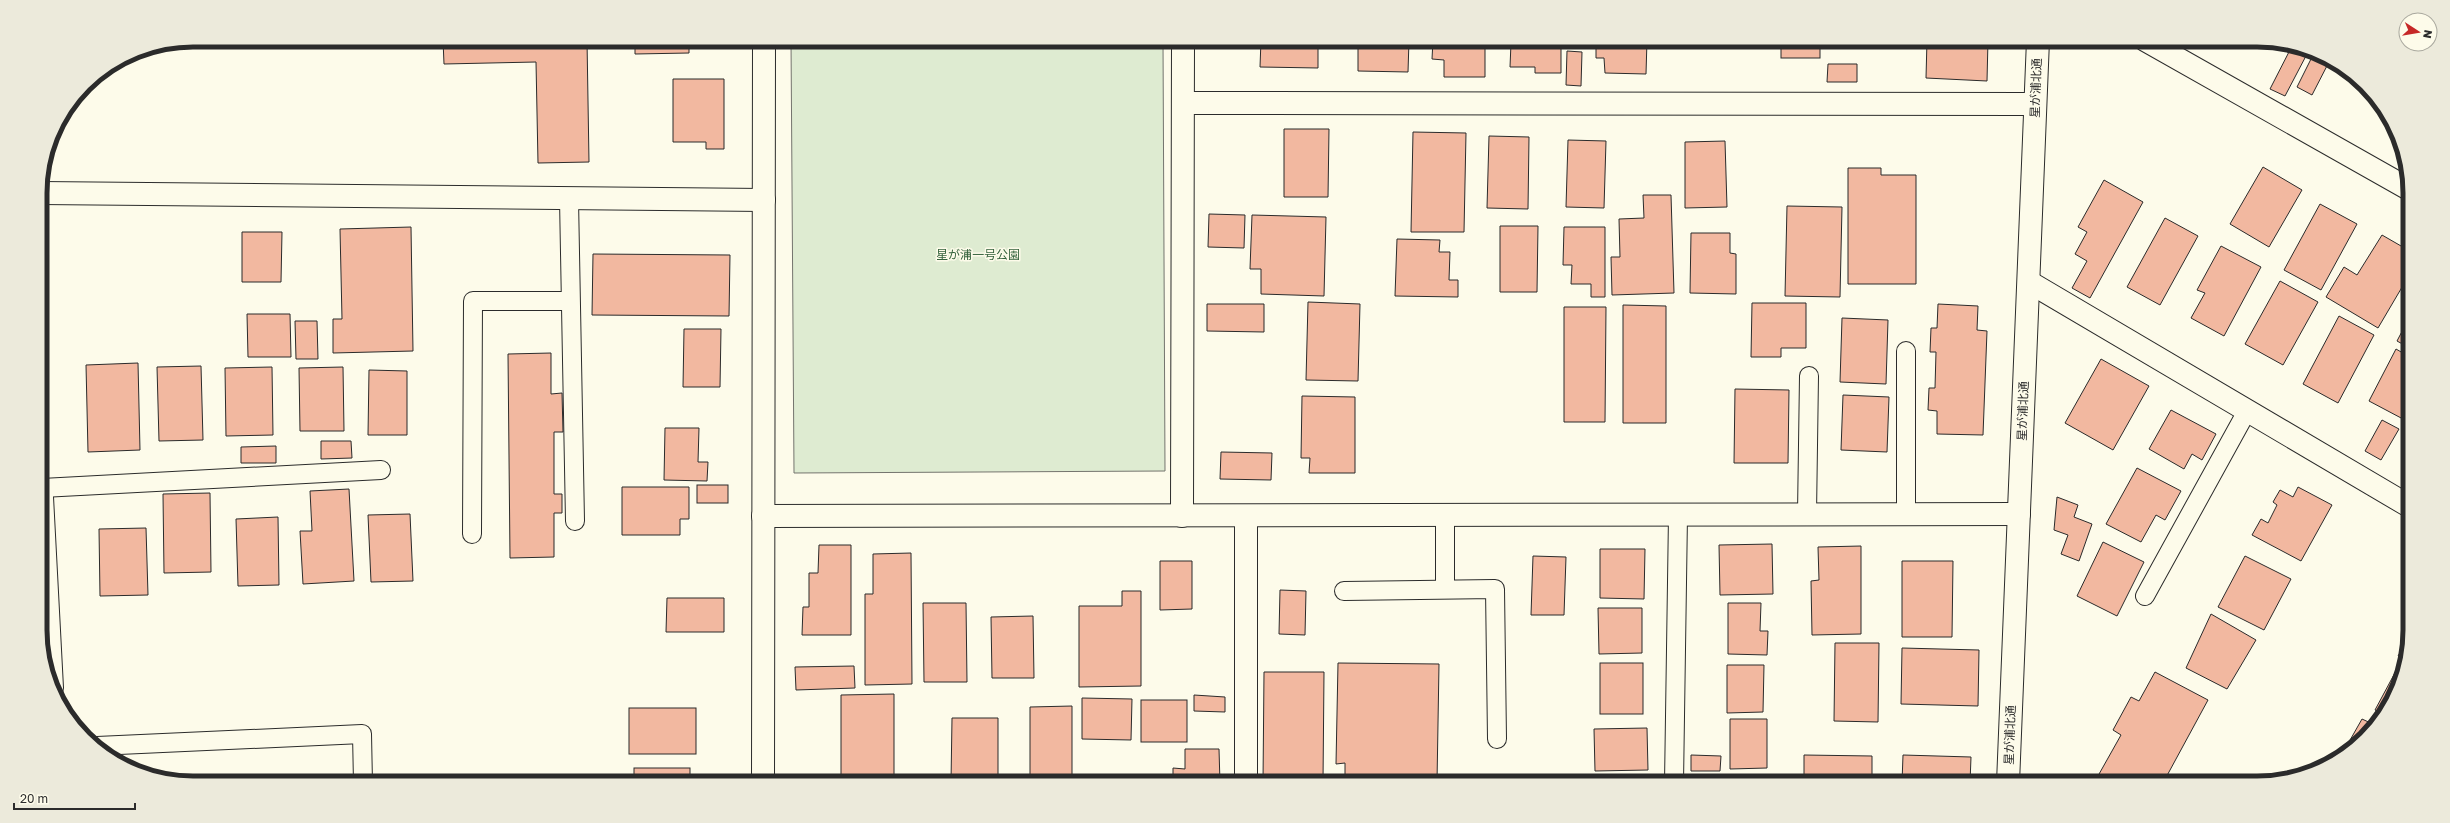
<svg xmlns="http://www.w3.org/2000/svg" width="2450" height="823" font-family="'Golos Text','Noto Sans JP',sans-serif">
<rect width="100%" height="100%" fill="#fdfbea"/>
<!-- green -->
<path fill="#deebd1" stroke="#74746e" d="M791,40h372l2,431 -371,2z"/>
<!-- building -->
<g fill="#f2b8a0" stroke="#2b2b2b">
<path d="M443,40h144l2,122 -51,1 -2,-101 -92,2z"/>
<path d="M635,40h54v13l-54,1z"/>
<path d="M1261,40h57v28l-58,-1z"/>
<path d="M1358,40h51l-1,32 -50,-1z"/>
<path d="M1433,40h52v37h-41v-17l-12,-1z"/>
<path d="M1519,40h42v33h-26v-6h-25l1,-24h8z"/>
<path d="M1596,40h51l-1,34 -41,-1 -1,-15h-8z"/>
<path d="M1686,40h40v1z"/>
<rect x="1781" y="40" width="39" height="18"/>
<path d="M1927,40h61l-1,41 -61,-3z"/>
<path d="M2292,46l15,8 -22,42 -15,-7z"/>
<path d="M1567,51l15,1 -1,34 -15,-1z"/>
<path d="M2314,53l16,7 -18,35 -15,-8z"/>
<path d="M1828,64h29v18h-30z"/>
<path d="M673,79h51v70h-18v-7h-33z"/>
<path d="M1284,129h45l-1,68h-44z"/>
<path d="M1413,132l53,1 -2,99h-53z"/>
<path d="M1489,136l40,1 -1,72 -41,-1z"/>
<path d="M1568,140l38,1 -2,67 -38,-1z"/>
<path d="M1725,141l2,66 -42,1v-66z"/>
<path d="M2263,167l39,23 -33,57 -39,-23z"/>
<path d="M1848,168h33v7h35v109h-68z"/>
<path d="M2104,180l39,22 -53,96 -18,-10 15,-27 -12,-7 12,-22 -9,-5z"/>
<path d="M1643,195h28l3,98 -62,2 -1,-38h9l-1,-38 25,-1z"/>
<path d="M2320,204l37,20 -36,66 -37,-20z"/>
<path d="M1787,206l55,1 -2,90 -55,-1z"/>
<path d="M1209,214l36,1 -1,33 -36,-1z"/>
<path d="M1252,215l74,2 -2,79 -63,-2v-25h-11z"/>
<path d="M2165,218l33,18 -38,69 -33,-18z"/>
<path d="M1500,226h38l-1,66h-37z"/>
<path d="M411,227l2,124 -80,2v-34h9l-2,-90z"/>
<path d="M1564,227h41v70h-14v-13h-20l1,-19h-9z"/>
<path d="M242,232h40l-1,50h-39z"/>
<path d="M1691,233h39v20l6,1v40l-46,-1z"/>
<path d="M2382,235l26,15v27l-30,51 -52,-31 18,-30 13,8z"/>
<path d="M1397,239l43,1 -1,12h11l-1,28h9v17l-63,-1z"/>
<path d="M2221,246l40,21 -37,69 -33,-18 14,-25 -8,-3z"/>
<path d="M593,254l137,1 -1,61 -137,-1z"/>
<path d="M2280,281l38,21 -35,63 -38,-21z"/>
<path d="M1308,302l52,2 -2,77 -52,-1z"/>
<path d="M1752,303h54v45h-25v9h-30z"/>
<path d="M1207,304h57v28l-57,-1z"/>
<path d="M1938,304l40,2 -1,24 10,1 -4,104 -46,-1v-23l-9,-1 1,-22h6l1,-36h-6l1,-24h6z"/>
<path d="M1623,305l43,1v117h-43z"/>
<path d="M1564,307h42l-1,115h-41z"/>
<path d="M247,314h43l1,43h-43z"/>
<path d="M2339,316l35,19 -36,68 -35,-19z"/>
<path d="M1842,318l46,2 -2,64 -46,-2z"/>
<path d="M2408,320v27l-11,-6z"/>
<path d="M295,321h22l1,38h-22z"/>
<path d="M684,329h37l-1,58h-37z"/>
<path d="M2396,349l12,7 1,52 -6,11 -34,-18z"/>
<path d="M551,353v41l11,-1 1,39h-9v62h8v19h-8v44l-44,1 -2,-204z"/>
<path d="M2101,359l48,27 -36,64 -48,-27z"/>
<path d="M138,363l2,87 -52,2 -2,-87z"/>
<path d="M201,366l2,74 -44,1 -2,-74z"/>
<path d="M272,367l1,68 -47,1 -1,-68z"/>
<path d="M343,367l1,64h-44l-1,-63z"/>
<path d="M369,370l38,1v64h-39z"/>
<path d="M1735,389l54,1 -1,73h-54z"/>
<path d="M1843,395l46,2 -2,55 -46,-2z"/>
<path d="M1302,396l53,1v76h-46l1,-15h-9z"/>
<path d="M2171,410l45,24 -14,26 -10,-6 -8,15 -35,-20z"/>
<path d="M2382,420l17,9 -18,31 -16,-9z"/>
<path d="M665,428h34l-1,34h10l-1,19 -43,-1z"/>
<path d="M321,441h30l1,17 -31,1z"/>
<path d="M276,446v17h-35v-16z"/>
<path d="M1221,452l51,1 -1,27 -51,-1z"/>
<path d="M2137,468l44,23 -16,29 -9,-5 -15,27 -35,-18z"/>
<rect x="697" y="485" width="31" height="18"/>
<path d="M622,487h67v32h-9v16h-58z"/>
<path d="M2298,487l34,18 -31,56 -49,-26 9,-16 7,4 9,-18 -4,-3 7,-12 13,7z"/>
<path d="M349,489l5,92 -51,3 -3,-53h12l-2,-40z"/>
<path d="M210,493l1,79 -47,1 -1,-79z"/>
<path d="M2057,497l21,8 -4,12 18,7 -13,37 -18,-7 7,-19 -14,-5z"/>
<path d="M410,514l3,67 -42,1 -3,-67z"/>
<path d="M278,517l1,68 -41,1 -2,-67z"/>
<path d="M146,528l2,67 -48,1 -1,-67z"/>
<path d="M2103,542l41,20 -27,54 -40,-20z"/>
<path d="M1772,544l1,50 -53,1 -1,-50z"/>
<path d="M819,545h32v90h-49l1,-28h6v-34h9z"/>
<path d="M1861,546v88l-49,1 -1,-54 8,-1 -1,-33z"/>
<path d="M1600,549h45l-1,50 -44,-1z"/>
<path d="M911,553l1,131 -47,1v-91h8v-40z"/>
<path d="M1533,556l33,1 -2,58h-33z"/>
<path d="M2245,556l46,23 -27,51 -46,-23z"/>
<path d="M1160,561h32v48l-32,1z"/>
<path d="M1902,561h51l-1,76h-50z"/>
<path d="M1280,590l26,1 -1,44 -26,-1z"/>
<path d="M1122,591h19v95l-62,1v-81h43z"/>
<path d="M667,598h57v34h-58z"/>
<path d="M923,603h43l1,79h-43z"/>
<path d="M1728,603h33l-1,28h8l-1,24 -39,-1z"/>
<path d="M1598,608h44v45l-43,1z"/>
<path d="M2211,614l45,26 -29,49 -41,-21z"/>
<path d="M1033,616l1,62h-42l-1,-61z"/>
<path d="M2409,637l-3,24 -8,-5z"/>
<path d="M1835,643h44l-1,79 -44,-1z"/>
<path d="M1902,648l77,2 -1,56 -77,-2z"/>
<path d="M1338,663l101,1 -2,119h-92v-20l-9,1z"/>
<rect x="1600" y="663" width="43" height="51"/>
<path d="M1727,665h37l-1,47 -36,1z"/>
<path d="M854,666l1,22 -59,2 -1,-23z"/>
<path d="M2397,669l6,4 -19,42 -9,-5z"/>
<path d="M1264,672h60l-1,111h-60z"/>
<path d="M2155,672l53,28 -45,83h-69l27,-48 -8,-5 18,-33 8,4z"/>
<path d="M894,694v89h-53v-88z"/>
<path d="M1194,695l31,2v15l-31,-1z"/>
<path d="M1082,698l50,1 -1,41 -49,-1z"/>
<rect x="1141" y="700" width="46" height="42"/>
<path d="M1072,706v77h-42v-76z"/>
<rect x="629" y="708" width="67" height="46"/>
<path d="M952,718h46v65h-47z"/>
<path d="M1730,719h37v49l-37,1z"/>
<path d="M2362,719l13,6 -25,26 -9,5z"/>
<path d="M1647,728l1,42 -53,1 -1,-42z"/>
<path d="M1185,749h34l1,34h-47v-15l12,1z"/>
<path d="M1691,755l30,1 -1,15h-29z"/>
<path d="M1804,755l68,1v27h-68z"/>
<path d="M1903,755l68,2 -1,26h-68z"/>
<rect x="634" y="768" width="56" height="15"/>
<rect x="1580" y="776" width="37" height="7"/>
<path d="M1723,776l42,2 -1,5h-41z"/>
<path d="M498,780v3h-63z"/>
<path d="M326,781v2h-46z"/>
</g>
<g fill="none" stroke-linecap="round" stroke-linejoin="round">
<!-- service casing -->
<g stroke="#2b2b2b" stroke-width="20">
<g id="service">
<path d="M569,199l6,322"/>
<path d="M42,488l339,-18"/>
<path d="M1807,514l2,-138"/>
<path d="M1906,514v-163"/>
<path d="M1445,515v74"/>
<path d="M472,534l1,-233h97"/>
<path d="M1344,591l151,-2 2,150"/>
<path d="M2145,596l102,-185"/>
<path d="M97,746l265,-12 1,49"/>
<path d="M1674,783l4,-268"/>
</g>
</g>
<!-- minor casing -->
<g stroke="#2b2b2b" stroke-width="24">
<g id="minor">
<path d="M2145,40l262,148"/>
<path d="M1183,103l852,1"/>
<path d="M40,193l724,7"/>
<path d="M2029,282l380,224"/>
<path d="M42,497l10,191"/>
<path d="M763,516l1256,-2"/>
<path d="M1182,516l1,-476"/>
<path d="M763,783l1,-743"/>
<path d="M1246,783v-267"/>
</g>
</g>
<!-- tertiary casing -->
<g stroke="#2b2b2b" stroke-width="24">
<path id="tertiary" d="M2008,783l30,-743"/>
</g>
<!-- service -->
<use href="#service" stroke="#fdfbea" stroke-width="18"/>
<!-- minor -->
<use href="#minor" stroke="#fdfbea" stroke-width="22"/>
<!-- tertiary -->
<use href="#tertiary" stroke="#fdfbea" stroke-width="22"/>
</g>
<g text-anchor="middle" stroke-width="3" stroke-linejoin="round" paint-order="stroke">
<!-- street labels -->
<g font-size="12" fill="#2b2b2b" stroke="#fdfbea">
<text transform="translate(2036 88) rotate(-88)" y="4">星が浦北通</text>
<text transform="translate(2023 411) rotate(-88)" y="4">星が浦北通</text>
<text transform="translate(2010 735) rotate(-88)" y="4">星が浦北通</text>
</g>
<!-- park labels -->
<g font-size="12" fill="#34623c" stroke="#fdfbea">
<text x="978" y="259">星が浦一号公園</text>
</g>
</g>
<!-- crop -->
<path d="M0 0H2450V823H0ZM193 47H2257A146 146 0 0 1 2403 193V630A146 146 0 0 1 2257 776H193A146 146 0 0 1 47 630V193A146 146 0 0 1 193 47Z" fill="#eceadb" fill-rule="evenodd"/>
<path fill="none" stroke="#2b2b2b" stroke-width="5" d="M193 47H2257A146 146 0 0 1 2403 193V630A146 146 0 0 1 2257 776H193A146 146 0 0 1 47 630V193A146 146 0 0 1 193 47Z"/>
<!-- north arrow -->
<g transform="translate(2418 32) rotate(102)"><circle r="19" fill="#fdfbea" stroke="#a9a89e"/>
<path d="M0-3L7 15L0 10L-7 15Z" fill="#c62828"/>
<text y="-6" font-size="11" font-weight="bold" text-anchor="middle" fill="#2b2b2b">N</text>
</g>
<!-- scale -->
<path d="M14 803v6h121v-6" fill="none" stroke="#2b2b2b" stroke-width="2"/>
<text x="20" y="803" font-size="12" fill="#2b2b2b" stroke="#fdfbea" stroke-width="3" paint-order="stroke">20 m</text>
</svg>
